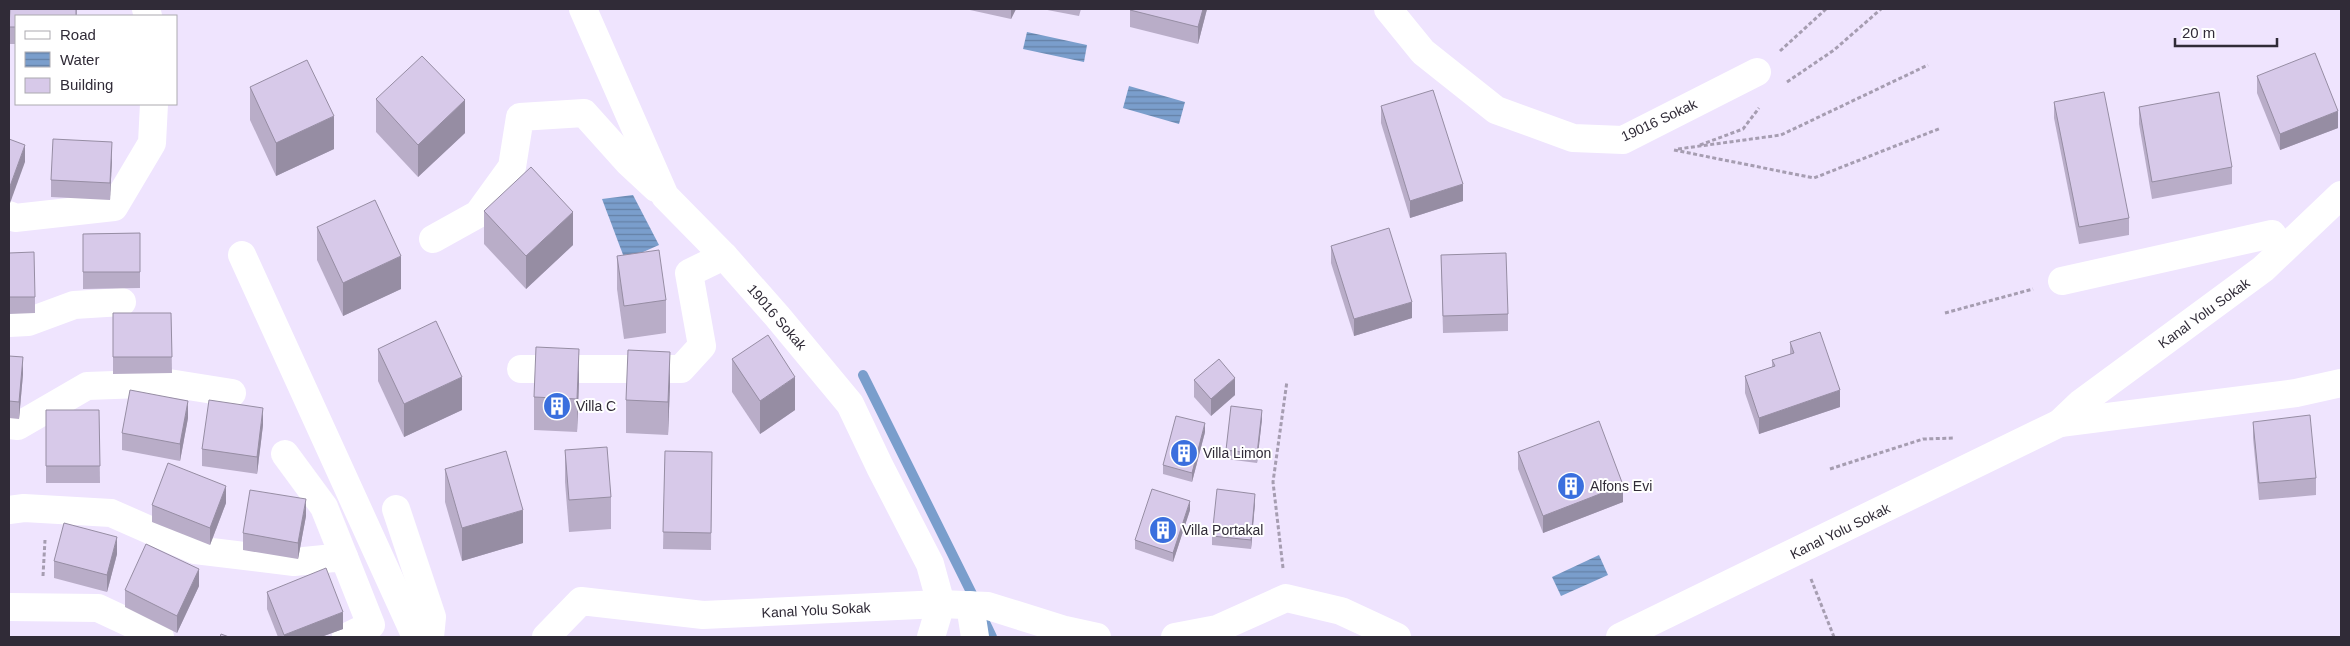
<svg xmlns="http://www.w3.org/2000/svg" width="2350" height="646" font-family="Arial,sans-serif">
<defs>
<pattern id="water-rules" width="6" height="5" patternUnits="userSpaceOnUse" patternTransform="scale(1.25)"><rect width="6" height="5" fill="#7a9ecc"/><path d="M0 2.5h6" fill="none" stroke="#6481a6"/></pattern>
</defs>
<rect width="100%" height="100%" fill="#efe4fe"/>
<!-- water -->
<g fill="url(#water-rules)">
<path d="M1027,32l60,13 -3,17 -61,-13z"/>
<path d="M1129,86l56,16 -6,22 -56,-16z"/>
<path d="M633,195l26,50 -34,15 -23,-61z"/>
<path d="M1599,555l9,20 -47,21 -9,-19z"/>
</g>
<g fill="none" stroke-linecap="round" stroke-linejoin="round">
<!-- stream -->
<g stroke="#7a9ecc" stroke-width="10">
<path d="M863,375l113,227"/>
<path d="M982,616l10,21"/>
</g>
<!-- path -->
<g stroke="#a69db1" stroke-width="3" stroke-dasharray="4 2.5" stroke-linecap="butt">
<path d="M1780,51l46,-42"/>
<path d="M1787,82l47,-32 47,-41"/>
<path d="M1700,145l43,-16 16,-21"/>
<path d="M1678,149l103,-14 147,-70"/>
<path d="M1674,150l140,28 127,-50"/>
<path d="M1945,313l88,-24"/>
<path d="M1830,469l93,-30 31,-1"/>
<path d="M1283,568l-10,-86 14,-101"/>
<path d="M43,576l2,-36"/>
<path d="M1811,579l23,58"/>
</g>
<!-- minor -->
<g stroke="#fff" stroke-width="28">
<path d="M146,9l2,7"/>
<path d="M583,9l82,187 59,60 53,60 73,88 30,63 50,97 11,40 -10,33"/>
<path d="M1388,9l35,43 73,58 77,28 50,2 134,-68"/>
<path d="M9,215l6,3 99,-11 38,-64 2,-39"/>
<path d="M433,239l45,-25 34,-47 8,-50 64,-4 44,49 28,26"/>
<path d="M242,255l174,382"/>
<path d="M2062,281l210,-47 11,16"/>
<path d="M9,323l19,-1 46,-17 48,-3"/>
<path d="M521,369h160l21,-23 -13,-73 35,-17"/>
<path d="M2060,423l21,-20 182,-134 78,-74"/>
<path d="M9,425l9,1 69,-40 82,-3 63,10"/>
<path d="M285,454l39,53 20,50"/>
<path d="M396,509l36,108 -2,20"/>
<path d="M9,510l15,-2 87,5 84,37 99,12 50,-5 27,68 -25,12"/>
<path d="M970,605l5,32"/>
<path d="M9,607l89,1 62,29"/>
<path d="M546,637l35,-36 122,14 238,-11 47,2 77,24 32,7"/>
<path d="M1175,637l42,-8 69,-31 55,13 56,26"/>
<path d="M1620,637l440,-214 236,-30 45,-10"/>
</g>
</g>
<!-- wall -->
<g fill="#b9adc8">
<path d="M10,9h67v7h-61v28h-7z"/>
<path d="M970,9h46l-5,10 -41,-9z"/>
<path d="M1042,9h39l-2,7z"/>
<path d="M1207,9l-9,35 -68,-17v-17z"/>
<path d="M2257,76l81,52 -58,22 -23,-57z"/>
<path d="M250,87l84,62 -58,27 -26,-56z"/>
<path d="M376,99l89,34 -47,44 -42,-45z"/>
<path d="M2054,102l75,116v17l-50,9 -25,-126z"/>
<path d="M34,104h34l-34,1z"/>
<path d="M1381,106l82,95 -53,17 -29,-95z"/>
<path d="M2139,107l93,60v17l-80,15 -13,-75z"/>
<path d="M112,159l-2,41 -59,-3v-17z"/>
<path d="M484,211l89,34 -47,44 -42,-45z"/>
<path d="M317,227l84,62 -58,27 -26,-56z"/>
<path d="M140,233v55l-57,1v-55z"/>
<path d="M1331,246l81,72 -58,18 -23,-73z"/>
<path d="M9,253l26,44v16l-26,1z"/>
<path d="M1441,255l67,59v17l-65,2z"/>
<path d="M617,256l49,44v33l-42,6 -7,-50z"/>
<path d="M113,313h58l1,60 -59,1z"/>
<path d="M1790,342l50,65 -81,27 -14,-41v-17l27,-9v-7l18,-6z"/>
<path d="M378,349l84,61 -58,27 -26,-56z"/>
<path d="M9,356l14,18 -4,45 -10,-1z"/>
<path d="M732,359l63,51 -35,24 -28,-42z"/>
<path d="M1194,380l41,15 -24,21 -17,-19z"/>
<path d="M579,382l-2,50 -43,-2v-33z"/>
<path d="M670,385l-2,50 -42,-2v-33z"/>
<path d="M46,410h53l1,73h-54z"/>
<path d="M188,418l-8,43 -58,-11v-17z"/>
<path d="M1262,419l-5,44 -31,-4v-9z"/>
<path d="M2253,422l63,56v17l-57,5 -6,-62z"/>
<path d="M263,425l-6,49 -55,-8v-17z"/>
<path d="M1205,432l-13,50 -29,-8v-9z"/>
<path d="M565,450l46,47v32l-42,3 -4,-50z"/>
<path d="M665,451l47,1 -1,98 -48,-1z"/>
<path d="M1518,452l105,50 -80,31 -25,-64z"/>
<path d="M445,469l78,74 -61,18 -17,-59z"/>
<path d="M226,503l-16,42 -58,-23v-17z"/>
<path d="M1255,503l-4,46 -39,-4v-9z"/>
<path d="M1190,510l-17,52 -38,-13v-9z"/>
<path d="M306,516l-8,43 -55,-9v-17z"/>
<path d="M117,554l-10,38 -53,-14v-17z"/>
<path d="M199,586l-22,47 -52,-26v-17z"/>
<path d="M267,592l76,37 -22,8h-43l-11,-28z"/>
</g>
<!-- shaded-wall -->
<g fill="#968da3">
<path d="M1011,9h5l-5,10z"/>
<path d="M1203,9h4l-9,35v-17z"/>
<path d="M465,100v33l-47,44v-32z"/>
<path d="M2338,111v17l-58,22v-16z"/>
<path d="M334,116v33l-58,27v-33z"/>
<path d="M112,142v17l-2,41v-17z"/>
<path d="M25,145v17l-16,44v-17z"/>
<path d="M1463,184v17l-53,17v-17z"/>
<path d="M573,212v33l-47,44v-33z"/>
<path d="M401,256v33l-58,27v-33z"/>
<path d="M1412,302v16l-58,18v-17z"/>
<path d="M579,349v33l-2,50v-33z"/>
<path d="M670,352v33l-2,50v-33z"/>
<path d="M23,357v17l-4,45v-17z"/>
<path d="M462,377v33l-58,27v-33z"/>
<path d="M795,377v33l-35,24v-33z"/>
<path d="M1235,378v17l-24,21v-17z"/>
<path d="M1840,390v17l-81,27v-16z"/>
<path d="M188,401v17l-8,43v-17z"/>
<path d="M263,408v17l-6,49v-17z"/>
<path d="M1262,410v9l-5,44v-9z"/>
<path d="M1205,423v9l-13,50v-9z"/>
<path d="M1623,485v17l-80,31v-17z"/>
<path d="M226,486v17l-16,42v-17z"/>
<path d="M1255,494v9l-4,46v-9z"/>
<path d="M306,499v17l-8,43v-16z"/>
<path d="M1190,501v9l-17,52v-9z"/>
<path d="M523,510v33l-61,18v-33z"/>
<path d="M117,537v17l-10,38v-17z"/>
<path d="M199,569v17l-22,47v-17z"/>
<path d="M343,612v17l-22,8h-37v-2z"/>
</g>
<!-- building -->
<g fill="#d7c9e9" stroke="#968da3">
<path d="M10,9h66v7h-60v11h-7z"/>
<path d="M1130,9h73l-5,18 -68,-17z"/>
<path d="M2315,53l23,58 -58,23 -23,-58z"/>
<path d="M422,56l43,44 -47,45 -42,-46z"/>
<path d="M307,60l27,56 -58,27 -26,-56z"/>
<path d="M1433,90l30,94 -53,17 -29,-95z"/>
<path d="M2104,92l25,126 -50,9 -25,-125z"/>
<path d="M2219,92l13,75 -80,15 -13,-75z"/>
<path d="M9,139l16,6 -16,44z"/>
<path d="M53,139l59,3 -2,41 -59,-3z"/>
<path d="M531,167l42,45 -47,44 -42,-45z"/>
<path d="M375,200l26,56 -58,27 -26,-56z"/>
<path d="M1389,228l23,74 -58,17 -23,-73z"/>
<path d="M140,233v39h-57v-38z"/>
<path d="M659,250l7,50 -42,6 -7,-50z"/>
<path d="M34,252l1,45h-26v-44z"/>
<path d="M1506,253l2,61 -65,2 -2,-61z"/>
<path d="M113,313h58l1,44h-59z"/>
<path d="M436,321l26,56 -58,27 -26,-55z"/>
<path d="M1820,332l20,58 -81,28 -14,-42 30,-10 -3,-6 22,-7 -4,-11z"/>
<path d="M768,335l27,42 -35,24 -28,-42z"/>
<path d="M536,347l43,2 -2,50 -43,-2z"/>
<path d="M628,350l42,2 -2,50 -42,-2z"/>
<path d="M9,356l14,1 -4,45 -10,-1z"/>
<path d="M1219,359l16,19 -24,21 -17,-19z"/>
<path d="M130,390l58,11 -8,43 -58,-11z"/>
<path d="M209,400l54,8 -6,49 -55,-8z"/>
<path d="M1231,406l31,4 -5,44 -31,-4z"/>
<path d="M46,410h53l1,56h-54z"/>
<path d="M2310,415l6,63 -57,5 -6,-61z"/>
<path d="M1176,416l29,7 -13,50 -29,-8z"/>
<path d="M1599,421l24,64 -80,31 -25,-64z"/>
<path d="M607,447l4,50 -42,3 -4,-50z"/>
<path d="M506,451l17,59 -61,18 -17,-59z"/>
<path d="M665,451l47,1 -1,81 -48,-1z"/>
<path d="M168,463l58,23 -16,42 -58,-23z"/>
<path d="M1152,489l38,12 -17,52 -38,-13z"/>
<path d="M1217,489l38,5 -4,46 -39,-4z"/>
<path d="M250,490l56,9 -8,44 -55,-10z"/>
<path d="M64,523l53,14 -10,38 -53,-14z"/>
<path d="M146,544l53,25 -22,47 -52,-26z"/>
<path d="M326,568l17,44 -59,23 -17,-43z"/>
<path d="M221,634l8,3h-9z"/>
</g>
<!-- icons -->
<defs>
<g id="building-disc" transform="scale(1.4375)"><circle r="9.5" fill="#3a6fde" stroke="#fff"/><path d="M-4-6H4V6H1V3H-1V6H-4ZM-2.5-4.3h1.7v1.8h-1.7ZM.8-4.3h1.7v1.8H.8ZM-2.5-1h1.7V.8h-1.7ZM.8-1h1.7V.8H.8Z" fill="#fff"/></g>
</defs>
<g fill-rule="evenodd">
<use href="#building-disc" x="557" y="406"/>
<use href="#building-disc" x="1184" y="453"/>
<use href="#building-disc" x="1571" y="486"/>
<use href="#building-disc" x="1163" y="530"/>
</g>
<g text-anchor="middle" stroke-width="4" stroke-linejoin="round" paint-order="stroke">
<!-- street labels -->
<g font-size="14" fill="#302b37" stroke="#fff">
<text transform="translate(1659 120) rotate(-25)" y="5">19016 Sokak</text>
<text transform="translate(2204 313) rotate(-36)" y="5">Kanal Yolu Sokak</text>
<text transform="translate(777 317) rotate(49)" y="5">19016 Sokak</text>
<text transform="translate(1840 531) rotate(-26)" y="5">Kanal Yolu Sokak</text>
<text transform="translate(816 610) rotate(-3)" y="5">Kanal Yolu Sokak</text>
</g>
<!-- poi labels -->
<g font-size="14" fill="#302b37" stroke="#fff" text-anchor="start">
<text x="576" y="411">Villa C</text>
<text x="1203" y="458">Villa Limon</text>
<text x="1590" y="491">Alfons Evi</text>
<text x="1182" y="535">Villa Portakal</text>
</g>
</g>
<!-- border -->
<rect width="2350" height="646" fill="none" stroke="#302b37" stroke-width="20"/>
<!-- legend -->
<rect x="15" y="15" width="162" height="90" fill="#ffffff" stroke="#acaaaf"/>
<rect x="25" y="31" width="25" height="8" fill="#ffffff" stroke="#acaaaf"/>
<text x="60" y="40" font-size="15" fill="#302b37">Road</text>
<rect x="25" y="52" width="25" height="15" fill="url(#water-rules)" stroke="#acaaaf"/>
<text x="60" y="65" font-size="15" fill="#302b37">Water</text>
<rect x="25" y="78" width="25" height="15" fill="#d7c9e9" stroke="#acaaaf"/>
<text x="60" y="90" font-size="15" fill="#302b37">Building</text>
<!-- scale -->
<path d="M2175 38v8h102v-8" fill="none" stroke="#302b37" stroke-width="2.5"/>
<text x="2182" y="38" font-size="15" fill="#302b37" stroke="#ffffff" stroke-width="4" paint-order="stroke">20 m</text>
</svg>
